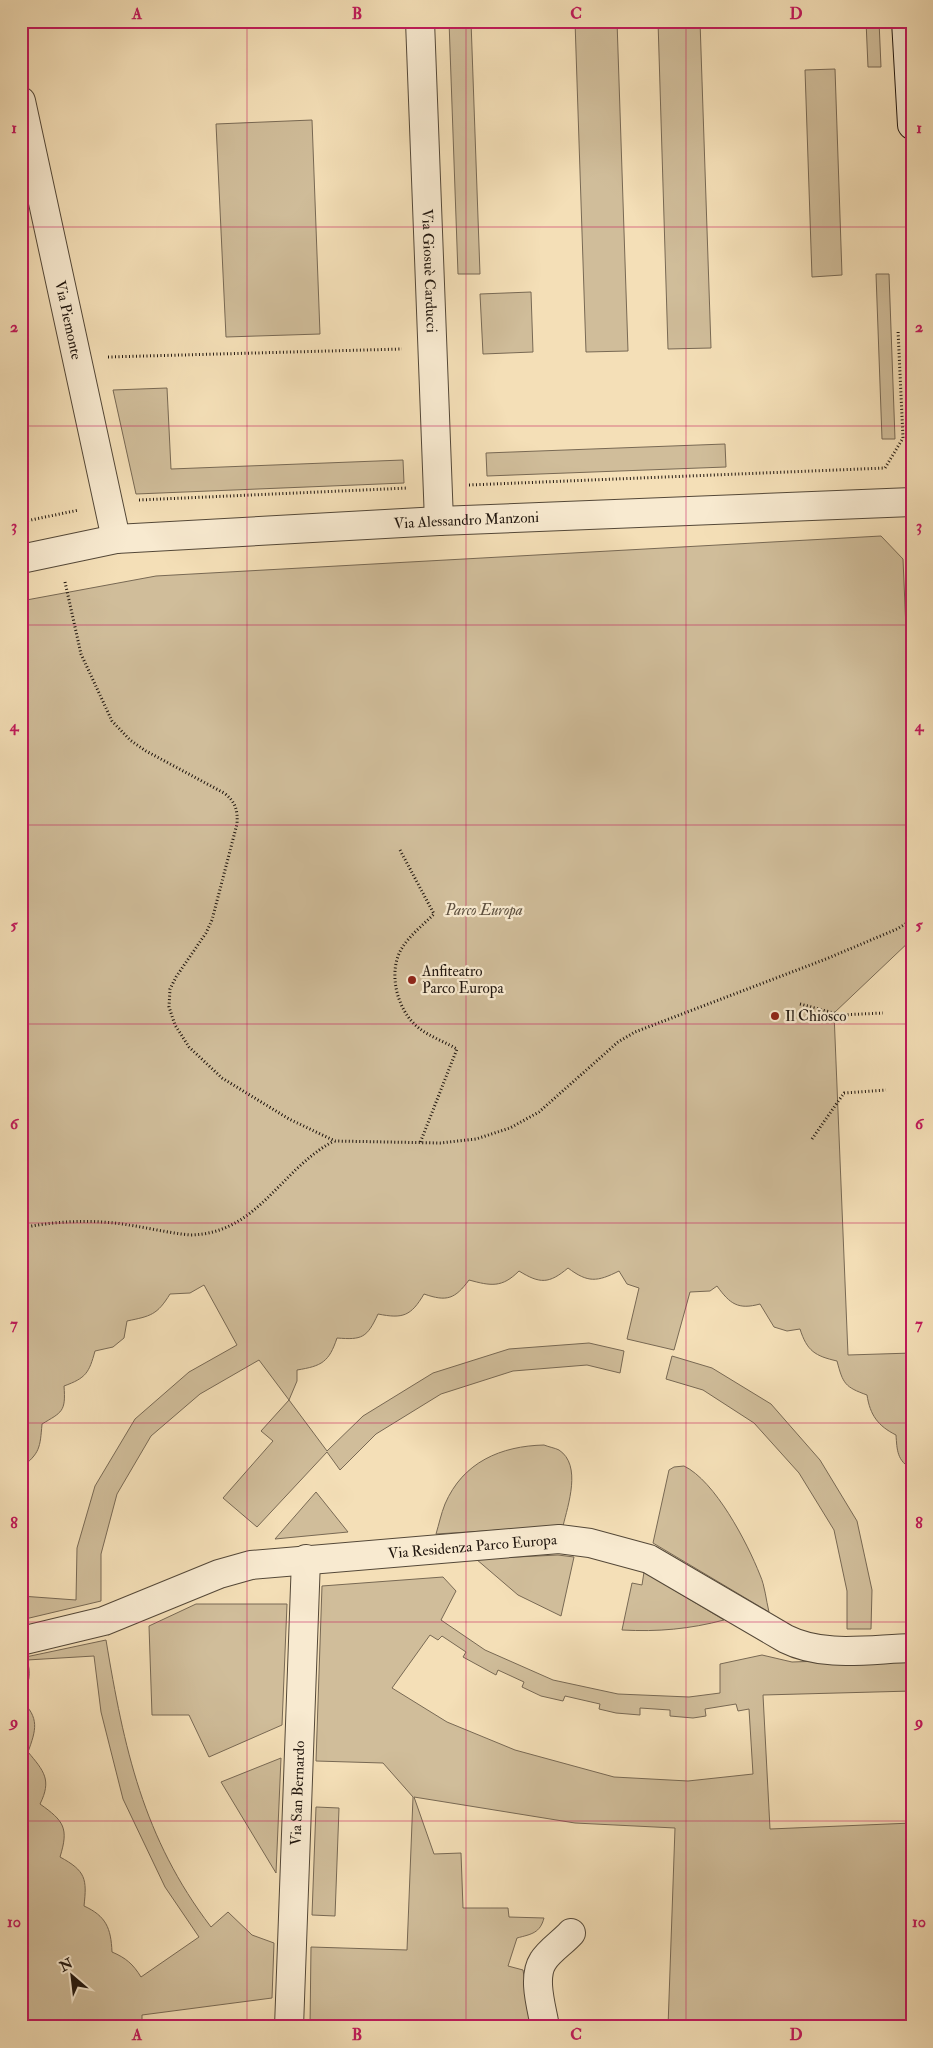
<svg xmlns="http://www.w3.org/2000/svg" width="933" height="2048" font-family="'IM FELL Double Pica',serif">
<rect width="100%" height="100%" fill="#f4dfb7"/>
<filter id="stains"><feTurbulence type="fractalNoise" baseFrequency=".004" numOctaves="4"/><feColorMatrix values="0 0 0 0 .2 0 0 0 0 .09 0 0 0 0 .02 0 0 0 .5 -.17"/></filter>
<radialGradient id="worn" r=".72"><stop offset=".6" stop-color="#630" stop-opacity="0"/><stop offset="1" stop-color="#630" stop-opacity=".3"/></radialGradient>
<!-- green -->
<g fill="#d0bd9a" stroke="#786954" fill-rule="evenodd">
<path d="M449,21h22l9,253h-22z"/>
<path d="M575,21h42l11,330 -42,1z"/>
<path d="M658,21h42l11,327 -43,1z"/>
<path d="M866,21h13l2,46h-13z"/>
<path d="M835,69l7,206 -30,2 -7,-207z"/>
<path d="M312,120l8,214 -94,3 -10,-213z"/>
<path d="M876,274h13l6,165h-13z"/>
<path d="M531,292l2,60 -50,2 -3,-60z"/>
<path d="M167,388l4,81 232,-9 1,23 -268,11 -23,-104z"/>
<path d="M725,444l1,23 -239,9 -1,-23z"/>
<path d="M881,536l22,23 9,211v169l-78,74 14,342 64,-2v116c-15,-8 -15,-19 -16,-34 -18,-9 -26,-20 -29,-40 -22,-8 -24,-11 -30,-34 -22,-5 -30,-10 -37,-32l-13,2 -13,-4 -14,-23c-22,6 -30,0 -43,-18l-7,5 -20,1 -16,58 -47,-11 12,-51 -12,-4 -8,-13c-22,11 -31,12 -51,-3 -19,16 -28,16 -49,3 -17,17 -28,15 -50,9 -14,19 -22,22 -45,14 -13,22 -21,25 -46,20 -11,24 -16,26 -41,24 -8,24 -15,28 -40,32v11l-8,19 38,51 36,-35 70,-43 76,-24 80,-6 35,8 -4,22 -33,-8 -74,6 -72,23 -65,40 -36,36 -13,-18 -70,75 -34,-29 50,-57 -12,-10 28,-31 -30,-40 -59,34 -49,42 -34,58 -16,60v47l-80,19v-24l55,4 1,-52 18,-62 40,-67 54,-47 48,-27 -33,-60 -14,8 -20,1c-13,21 -19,22 -43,27l-3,17 -11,9 -18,4c-6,22 -9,27 -31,35 2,26 -2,26 -22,38 -2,24 -2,29 -21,44v-867l135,-25z"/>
<path d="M672,1356l40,12 59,36 49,56 37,61 15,69 -1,39h-24v-38l-13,-61 -35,-57 -45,-50 -51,-33 -37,-11z"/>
<path d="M544,1445c5,2 11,3 15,5 23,15 9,55 4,76l-127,8c3,-10 5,-20 9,-30 18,-42 56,-58 99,-59z"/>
<path d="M684,1466c31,15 63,76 76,109 5,11 6,25 9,37l-116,-69 16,-73 5,-3z"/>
<path d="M316,1492l32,40 -73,7z"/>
<path d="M558,1555l16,2 -13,59 -43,-21 -42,-36z"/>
<path d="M644,1572l80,48c-34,9 -66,12 -102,10l10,-47 10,2z"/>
<path d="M443,1577l13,14 -15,29 44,30 68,30 65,14 71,3 31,-4v-29l42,-9 30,7 120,-4v33l-149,4 7,134 142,-6v204h-244l7,-199 -100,-5 -161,-26 20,57 27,-1 2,55h45l1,9 35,1c-4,15 -12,16 -27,20l-9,28 15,4 9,57h-222l1,-80 96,3 6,-153 -30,-34 -67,-2 6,-175zM430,1635l8,5 4,-4 24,16 -3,5 33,18 2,-5 26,12 -2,5 19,9 22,5 2,-5 35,8 -1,5 17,4 24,2v-7l30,2v6l23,2 13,-2 -1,-7 31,-5 2,7 11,-2 4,65 -65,7 -74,-4 -99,-27 -68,-28 -55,-34z"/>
<path d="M196,1604h91l-5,121 -73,32 -20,-42h-37l-3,-89z"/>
<path d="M106,1640c18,108 37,198 105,287l17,-15 24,23 22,8 -2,55 -130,17v12h-121v-327c19,18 15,30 7,52 16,19 24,28 12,52 24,17 29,24 20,53 26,14 27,22 24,49 22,10 27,22 28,46 14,6 21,12 29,25l58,-40 -34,-50 -42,-88 -22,-87 -7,-56 -67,4c4,12 3,25 -6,35v-37z"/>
<path d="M281,1758l-5,115 -55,-91z"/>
<path d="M316,1807l23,1 -4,108 -23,-1z"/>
</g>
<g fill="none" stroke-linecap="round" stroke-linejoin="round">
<!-- street casing -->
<g stroke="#544838" stroke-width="30">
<g id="street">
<path id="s1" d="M420,21l19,500"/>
<path id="s2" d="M21,101l95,438"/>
<path id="s3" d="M21,559l95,-20 323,-18 473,-19"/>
<path id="s4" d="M21,1641l83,-20 115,-47 32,-9 308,-26 31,4 59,16 137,80c38,19 84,10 126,9"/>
<path id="s5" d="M289,2027l17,-468"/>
<path d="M545,2027c-3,-19 -13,-49 -2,-66 6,-10 20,-19 28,-28"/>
</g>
</g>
<!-- secondary casing -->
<g stroke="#1f150e" stroke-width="30">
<path id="secondary" d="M906,21l6,104"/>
</g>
<!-- path -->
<g stroke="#1f150e" stroke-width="3" stroke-dasharray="1 2.5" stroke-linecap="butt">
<path d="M108,357l294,-8"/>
<path d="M469,485l416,-17 18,-30 -5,-108"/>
<path d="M139,500l269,-12"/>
<path d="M21,522l58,-12"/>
<path d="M65,582l16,72 31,67 18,19 16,11 78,42c11,8 14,17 13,31l-25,96 -6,13 -30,44 -6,12 -1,18 6,18 14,22 33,31 67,41 46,22 105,2 36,-4 34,-11 29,-16 79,-70 17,-10 191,-73 71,-30 15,-9"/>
<path d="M400,850l34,64c-11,11 -24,21 -32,34 -15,24 -5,64 18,81 11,8 25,13 37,20l-37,94"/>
<path d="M800,1004l41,11 42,-2"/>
<path d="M812,1139l32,-46 42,-3"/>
<path d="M21,1228c35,-7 72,-9 108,-3 20,3 40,8 61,10 68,-1 90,-66 144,-94"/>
</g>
<!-- street -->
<use href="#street" stroke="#f8ead0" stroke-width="28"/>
<!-- secondary -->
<use href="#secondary" stroke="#f8ead0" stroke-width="28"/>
</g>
<!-- grid -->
<path fill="none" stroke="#c2185b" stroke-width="1" stroke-opacity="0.55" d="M247,21v2006M466,21v2006M686,21v2006M21,227h891M21,426h891M21,625h891M21,825h891M21,1024h891M21,1223h891M21,1423h891M21,1622h891M21,1821h891"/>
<!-- markers -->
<g fill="#8f2418" stroke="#f8ead0" stroke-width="2">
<circle cx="412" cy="980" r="5"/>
<circle cx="775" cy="1016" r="5"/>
</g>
<g text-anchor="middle" stroke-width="4.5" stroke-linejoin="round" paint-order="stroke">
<!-- street labels -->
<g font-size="15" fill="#1f150e" stroke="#f8ead0">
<text dy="5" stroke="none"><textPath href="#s1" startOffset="250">Via Giosuè Carducci</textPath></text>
<text dy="5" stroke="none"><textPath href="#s2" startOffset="224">Via Piemonte</textPath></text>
<text dy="5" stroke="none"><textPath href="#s3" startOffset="448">Via Alessandro Manzoni</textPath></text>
<text dy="5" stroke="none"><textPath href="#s4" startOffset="465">Via Residenza Parco Europa</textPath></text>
<text dy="5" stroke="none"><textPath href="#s5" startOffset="234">Via San Bernardo</textPath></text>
</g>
<!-- park labels -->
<g font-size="15" font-style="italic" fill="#5d503f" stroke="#f8ead0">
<text x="484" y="915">Parco Europa</text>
</g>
<!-- poi labels -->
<g font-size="15" fill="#1f150e" stroke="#f8ead0" text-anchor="start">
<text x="422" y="976">Anfiteatro<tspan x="422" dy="17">Parco Europa</tspan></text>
<text x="785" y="1021">Il Chiosco</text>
</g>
</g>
<!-- margin -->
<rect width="933" height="2048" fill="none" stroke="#f4dfb7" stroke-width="55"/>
<!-- north arrow -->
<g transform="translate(72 1976) rotate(332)" stroke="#f8ead0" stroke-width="4" paint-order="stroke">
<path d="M0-4L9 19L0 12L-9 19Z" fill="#1f150e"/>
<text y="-8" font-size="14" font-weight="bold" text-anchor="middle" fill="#1f150e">N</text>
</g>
<rect x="28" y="28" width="878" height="1992" fill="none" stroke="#c2185b" stroke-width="2"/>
<g font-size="16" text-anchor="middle" font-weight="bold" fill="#c2185b">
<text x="137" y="19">A</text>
<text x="357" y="19">B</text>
<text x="576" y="19">C</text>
<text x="796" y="19">D</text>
<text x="14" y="133">1</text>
<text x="919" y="133">1</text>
<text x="14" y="332">2</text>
<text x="919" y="332">2</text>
<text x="14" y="531">3</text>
<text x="919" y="531">3</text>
<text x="14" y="731">4</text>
<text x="919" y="731">4</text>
<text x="14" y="930">5</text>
<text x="919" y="930">5</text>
<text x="14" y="1129">6</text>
<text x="919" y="1129">6</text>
<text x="14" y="1329">7</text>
<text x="919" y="1329">7</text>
<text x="14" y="1528">8</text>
<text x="919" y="1528">8</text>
<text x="14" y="1727">9</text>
<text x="919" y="1727">9</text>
<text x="14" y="1927">10</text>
<text x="919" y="1927">10</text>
<text x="137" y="2040">A</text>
<text x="357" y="2040">B</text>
<text x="576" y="2040">C</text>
<text x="796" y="2040">D</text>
</g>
<rect width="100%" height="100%" filter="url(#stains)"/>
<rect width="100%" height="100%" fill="url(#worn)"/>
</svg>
